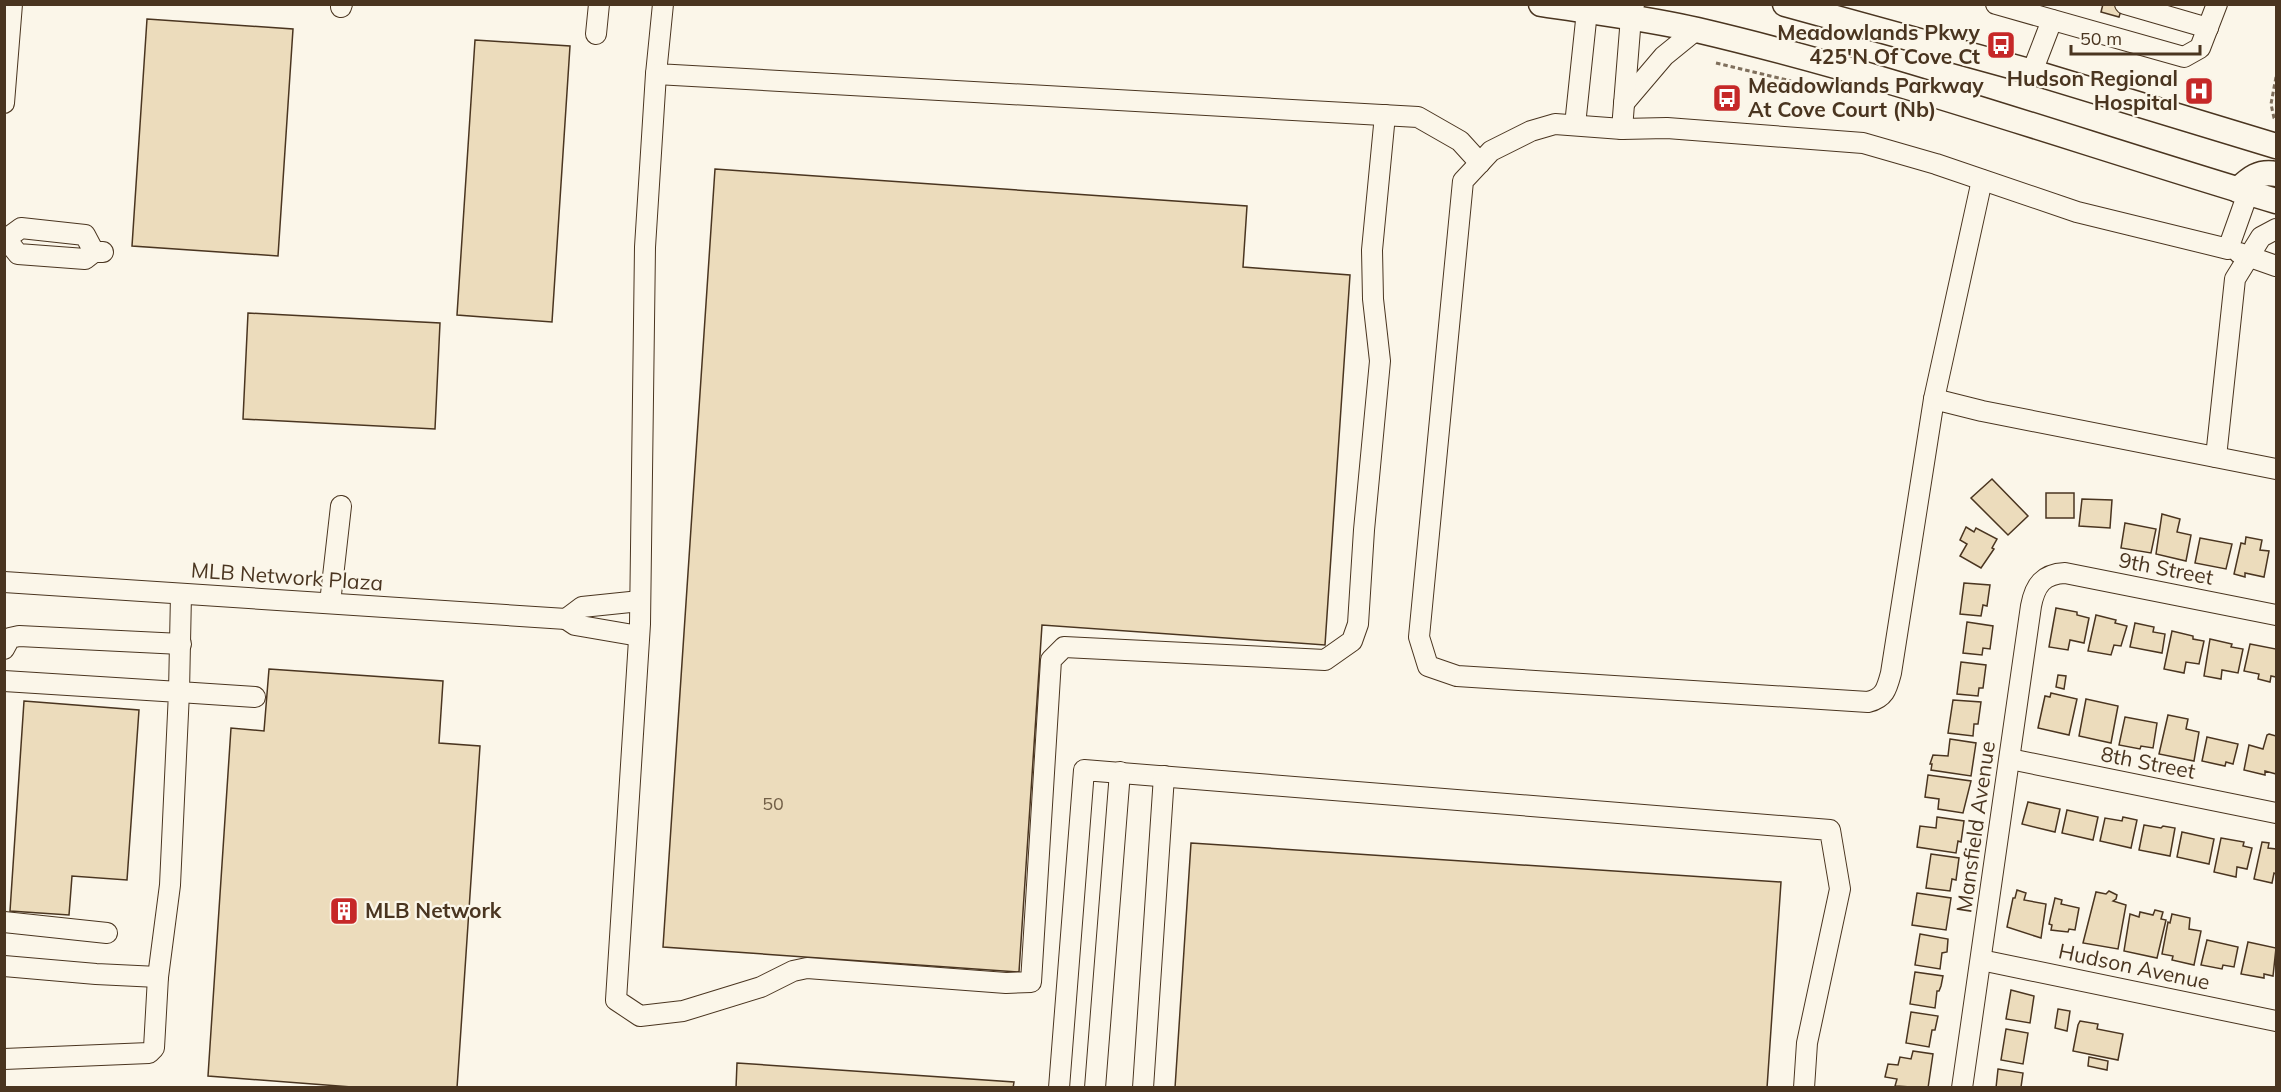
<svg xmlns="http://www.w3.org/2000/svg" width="2281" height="1092" font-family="Mulish,sans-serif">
<rect width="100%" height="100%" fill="#fbf6e9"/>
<!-- building -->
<g fill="#ecdcbc" stroke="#4a3520" stroke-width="1.5">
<path d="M2103,4h20l-4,13 -18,-5z"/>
<path d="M147,19l146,10 -15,227 -146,-10z"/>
<path d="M475,40l95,6 -18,276 -95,-7z"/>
<path d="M1718,91l20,2v12l-21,-1z"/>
<path d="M715,169l532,37 -4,61 107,8 -25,370 -283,-20 -23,347 -356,-25z"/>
<path d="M248,313l192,10 -5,106 -192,-10z"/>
<path d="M1992,479l36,37 -20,19 -37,-37z"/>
<rect x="2046" y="493" width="28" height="25"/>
<path d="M2082,499l30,1 -2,28 -31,-2z"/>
<path d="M2162,514l18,5 -3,13 14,3 -5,26 -30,-7z"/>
<path d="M2125,523l31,6 -5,24 -30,-5z"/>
<path d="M1966,527l8,5 2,-4 21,11 -5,9 2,1 -13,19 -21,-12 7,-12 -7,-4z"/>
<path d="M2246,537l16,3 -2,10 9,1 -5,26 -19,-4v4l-11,-3 7,-31 4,1z"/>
<path d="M2200,538l32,6 -6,25 -31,-6z"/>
<path d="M1964,583l26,2 -3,21 -4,-1 -2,11 -21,-2z"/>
<path d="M2056,608l21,4v3l12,3 -5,25 -14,-3 -2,10 -19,-3z"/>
<path d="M2096,615l20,5 -1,3 12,3 -6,20 -7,-1 -3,10 -23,-4z"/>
<path d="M1967,622l26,4 -3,23 -7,-1 -1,7 -19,-2z"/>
<path d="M2135,623l19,4 -1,5 12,2 -3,19 -32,-6z"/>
<path d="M2172,631l21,5v3l11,2 -5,23 -13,-2 -2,11 -20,-4z"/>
<path d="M2210,639l22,5 -1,3 12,2 -5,24 -16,-3 -1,9 -17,-3z"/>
<path d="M2250,644l26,5v28l-5,-1 -1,6 -12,-3 1,-5 -15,-3z"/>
<path d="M1961,662l25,3 -3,23h-4l-1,8 -21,-2z"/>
<path d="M269,669l174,12 -4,62 41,3 -23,342h-92l-157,-12 23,-348 33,3z"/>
<path d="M2058,675l8,1 -2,13 -8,-2z"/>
<path d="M2051,693l26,6 -8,36 -31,-7 7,-32 5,1z"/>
<path d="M2086,699l32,7 -7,37 -32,-7z"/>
<path d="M1953,700l28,2 -3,22h-4l-1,12 -25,-3z"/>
<path d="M24,701l115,9 -12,170 -55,-4 -3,39 -59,-4z"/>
<path d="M2168,715l20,4 -2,10 13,3 -5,29 -35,-7z"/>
<path d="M2125,717l32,6 -4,25 -12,-2 -1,3 -21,-4z"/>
<path d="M2269,734l7,2v38l-11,-3v4l-21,-5 5,-25 14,4 4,-14z"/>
<path d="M2207,737l31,7 -5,20 -7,-2 -1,4 -23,-5z"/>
<path d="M1950,739l26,4 -5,33 -40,-6 1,-6h-2l3,-9 15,1z"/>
<path d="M1928,775l43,6 -8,32 -25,-4 1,-10 -14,-2z"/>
<path d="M2028,802l32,7 -5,23 -33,-8z"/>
<path d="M2067,810l31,7 -5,23 -31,-7z"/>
<path d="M1937,817l27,4 -3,21 -3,-1 -2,12 -39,-6 3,-21 16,2z"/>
<path d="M2123,817l14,3 -6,28 -31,-7 5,-23 17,3z"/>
<path d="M2144,825l17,3 2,-2 12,2 -5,28 -31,-6z"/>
<path d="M2182,832l32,7 -5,25 -32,-7z"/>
<path d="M2221,838l23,4 -1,4 9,2 -5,21 -10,-2 -1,10 -22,-5z"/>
<path d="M2262,842l7,1 -1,5 8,1v25l-2,-1 -2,10 -18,-4z"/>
<path d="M1191,843l590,39 -14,206h-592z"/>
<path d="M1931,854l28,4 -3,22 -4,-1 -2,12 -24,-3z"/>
<path d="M2017,890l9,3 -2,7 22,4 -5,34 -34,-11 6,-29h2z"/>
<path d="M2109,891l8,4 -1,4 -3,2 13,4 -8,44 -35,-6 13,-51 10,2z"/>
<path d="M1917,893l34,5 -5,32 -34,-5z"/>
<path d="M2055,898l7,2 -1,4 18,4 -4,22 -6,-1 -1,3 -17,-2 1,-5 -3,-1z"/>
<path d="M2155,910l8,2 -2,7 5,1 -9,38 -33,-7 6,-37 9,3 1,-5 13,3z"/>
<path d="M2172,914l18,4 -1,11 12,2 -7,34 -22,-5 1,-4 -11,-2 6,-32 2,1z"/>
<path d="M1920,934l28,5 -1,13 -5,1 -2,16 -25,-4z"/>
<path d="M2207,940l31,7 -4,20 -11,-2 -1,4 -21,-4z"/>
<path d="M2248,942l28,6 -3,28 -9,-2v4l-23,-4z"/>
<path d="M1915,972l28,4 -2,10 -2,5h-2l-2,17 -25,-4z"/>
<path d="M2011,990l23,6 -4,27 -24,-4z"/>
<path d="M2058,1009l12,2 -3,20 -12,-3z"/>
<path d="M1911,1012l27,4 -3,14h-3l-3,17 -23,-4z"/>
<path d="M2080,1021l18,3 -1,5 26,5 -5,26 -45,-9 5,-26z"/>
<path d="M2006,1029l22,4 -5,31 -22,-4z"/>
<path d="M1913,1051l20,3 -5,34 -33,-2 2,-7 -12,-2 3,-13 10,1 2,-8 11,2z"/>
<path d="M2089,1057l19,4 -1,9 -19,-4z"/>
<path d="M737,1063l277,19 -1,6h-277z"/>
<path d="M1998,1069l25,4 -2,14 4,1h-29z"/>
</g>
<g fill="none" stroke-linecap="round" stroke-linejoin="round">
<!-- minor casing -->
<g stroke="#4a3520" stroke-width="22">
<g id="minor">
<path d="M663,4l-7,70 762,43 42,24 20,22"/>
<path d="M1996,4l188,53 16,-9 17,-44"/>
<path d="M2125,4l83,24"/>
<path d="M341,7l1,-3"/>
<path d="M596,34l3,-30"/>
<path d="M2032,72l20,-52"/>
<path d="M656,74l-11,173 -5,377 -24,376 24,16 43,-5 78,-24 32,-16 14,-3 199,15 25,-1 20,-322 13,-13 261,13 27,-19 6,-17 6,-94 16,-169 -7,-62 -1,-49 13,-135"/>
<path d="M4,103l8,-99"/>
<path d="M1624,103l40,-47 32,-26"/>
<path d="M1575,125l12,-114"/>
<path d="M1622,129l9,-112 3,-13"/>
<path d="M2248,193l-20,56 -151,-37 -141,-48 -73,-21 -196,-15 -45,1 -67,-5 -24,7 -40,20 -28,30 -44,456 9,29 29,10 411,26c17,-4 19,-14 23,-29l43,-274 48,12 294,58"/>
<path d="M94,252l-9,-17 -64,-7 -15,11 12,15 67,5 9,-7h9"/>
<path d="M2239,253l37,13"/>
<path d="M1934,399l48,-219"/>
<path d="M2216,457l19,-178 26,-42 15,-8"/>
<path d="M4,582l562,37"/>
<path d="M181,594l-2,98 76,5"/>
<path d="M330,603l11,-97"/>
<path d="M639,636l-64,-11 -9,-6 16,-12 58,-6"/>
<path d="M4,649l6,-11 9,-2 162,8"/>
<path d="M4,681l175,11 -9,193 -12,92 -4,71 -5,5 -145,6"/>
<path d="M2010,759l266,54"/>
<path d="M4,922l103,11"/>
<path d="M1981,960l295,61"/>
<path d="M4,966l92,8 62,3"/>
<path d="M1059,1088l25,-318 746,60 10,59 -33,154 -3,45"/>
<path d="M1095,1088l25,-316"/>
<path d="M1143,1088l21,-312"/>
<path d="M1962,1088l69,-482c4,-21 12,-32 34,-33l211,42"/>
</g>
</g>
<!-- major casing -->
<g stroke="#4a3520" stroke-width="27">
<g id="major">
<path d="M1541,4c52,8 105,14 156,26 196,46 387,114 579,171"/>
<path d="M1785,4l247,68 244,74"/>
<path d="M2238,190c12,-12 21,-19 38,-16"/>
</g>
</g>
<!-- path -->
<g stroke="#7f6f5c" stroke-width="3" stroke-dasharray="4.5 3" stroke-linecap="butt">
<path d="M1716,63l75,18"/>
<path d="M2276,77l-5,27 3,14 2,2"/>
</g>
<!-- minor -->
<use href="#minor" stroke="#fbf6e9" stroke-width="20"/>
<!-- major -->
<use href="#major" stroke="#fbf6e9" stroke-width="24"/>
</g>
<!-- icons -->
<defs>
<g id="bus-square" transform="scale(1.5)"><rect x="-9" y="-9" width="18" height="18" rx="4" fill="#c62828" stroke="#fbf6e9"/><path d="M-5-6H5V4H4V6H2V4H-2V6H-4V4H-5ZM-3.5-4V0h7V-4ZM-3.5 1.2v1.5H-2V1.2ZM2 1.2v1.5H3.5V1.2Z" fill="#fff"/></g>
<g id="hospital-square" transform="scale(1.5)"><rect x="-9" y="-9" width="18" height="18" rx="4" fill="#c62828" stroke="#fbf6e9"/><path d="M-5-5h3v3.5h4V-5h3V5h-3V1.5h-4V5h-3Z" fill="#fff"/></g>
<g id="building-square" transform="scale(1.5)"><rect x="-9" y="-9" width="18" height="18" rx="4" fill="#c62828" stroke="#fbf6e9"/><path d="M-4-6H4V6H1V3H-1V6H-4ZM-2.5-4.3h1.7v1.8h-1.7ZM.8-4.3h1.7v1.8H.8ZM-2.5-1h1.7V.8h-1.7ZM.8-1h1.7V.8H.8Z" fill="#fff"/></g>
</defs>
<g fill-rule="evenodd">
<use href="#bus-square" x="2001" y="45"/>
<use href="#hospital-square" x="2199" y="91"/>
<use href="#bus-square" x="1727" y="98"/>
<use href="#building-square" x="344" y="911"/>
</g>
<g text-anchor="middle" stroke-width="4.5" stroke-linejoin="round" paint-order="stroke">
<!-- number labels -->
<g font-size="18" fill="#725f47">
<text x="773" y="810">50</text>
</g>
<!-- poi labels -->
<g font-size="21" font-weight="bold" fill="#4a3520" stroke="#fbf6e9" text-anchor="end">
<text x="1980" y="40">Meadowlands Pkwy<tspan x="1980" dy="24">425'N Of Cove Ct</tspan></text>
<text x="2178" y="86">Hudson Regional<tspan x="2178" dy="24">Hospital</tspan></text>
<text x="1748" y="93" text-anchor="start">Meadowlands Parkway<tspan x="1748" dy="24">At Cove Court (Nb)</tspan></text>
<text x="365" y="918" text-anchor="start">MLB Network</text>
</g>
<!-- street labels -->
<g font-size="21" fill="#4a3520" stroke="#fbf6e9">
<text transform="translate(2166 569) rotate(11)" y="7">9th Street</text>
<text transform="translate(287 577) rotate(4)" y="7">MLB Network Plaza</text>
<text transform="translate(2148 763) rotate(11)" y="7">8th Street</text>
<text transform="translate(1976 827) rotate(-82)" y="7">Mansfield Avenue</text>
<text transform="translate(2134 967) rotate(12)" y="7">Hudson Avenue</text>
</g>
</g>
<!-- border -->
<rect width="2281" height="1092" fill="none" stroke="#4a3520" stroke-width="12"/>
<!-- scale -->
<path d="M2071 45v9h129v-9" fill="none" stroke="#4a3520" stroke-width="3"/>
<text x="2080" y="45" font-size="18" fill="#4a3520" stroke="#fbf6e9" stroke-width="4.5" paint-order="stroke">50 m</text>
</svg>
